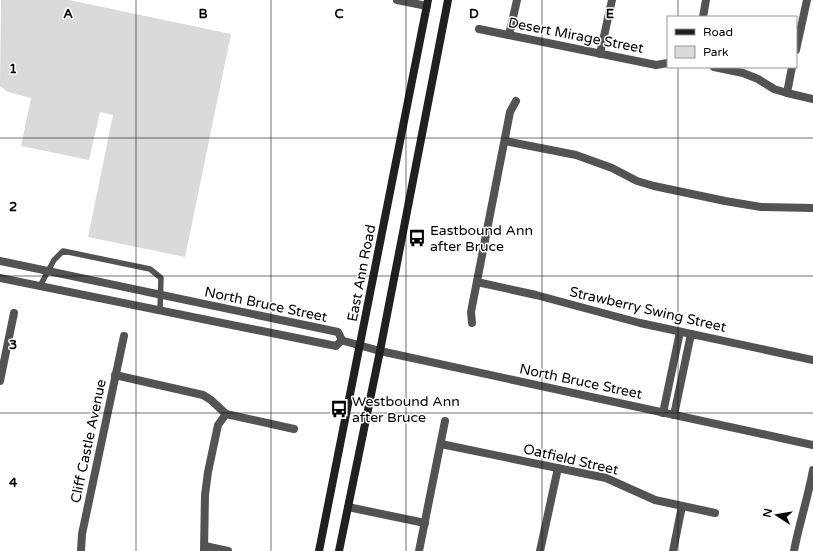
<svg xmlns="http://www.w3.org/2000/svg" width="813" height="551" font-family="'Varela Round',sans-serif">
<rect width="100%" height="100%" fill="#fff"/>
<!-- green -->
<path fill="#dadada" d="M1,0h68l162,34 -46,223 -97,-20 25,-122 -13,-3 -11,48 -68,-14 10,-48 -23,-6 -8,-6z"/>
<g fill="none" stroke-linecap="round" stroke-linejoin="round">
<!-- service -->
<path stroke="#535353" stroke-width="5.5" d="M40,286l14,-26 9,-9 87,18 11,9 -1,32"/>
<!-- minor -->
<g stroke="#535353" stroke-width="8">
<path d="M397,0l30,6"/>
<path d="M703,17l3,-17"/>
<path d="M479,29l177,36 12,-2"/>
<path d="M509,35l8,-35"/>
<path d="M796,50l11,-50"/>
<path d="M600,54l12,-54"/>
<path d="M714,67l29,6 15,6 16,10 13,4 26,6"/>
<path d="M787,93l5,-26"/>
<path d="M505,141l71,14 36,13 25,13 17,5 71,15 36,6 52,1"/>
<path d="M477,282l59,13 104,28 173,37"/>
<path d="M472,323l-1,-11 39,-200 6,-11"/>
<path d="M115,375l88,20 8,5 15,14 68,15"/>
<path d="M0,381l14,-68"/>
<path d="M663,413l17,-81"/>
<path d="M674,415l17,-81"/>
<path d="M441,444l165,34 49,22 60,13"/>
<path d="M348,507l77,16"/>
<path d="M205,546l23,5"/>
<path d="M81,551l1,-17 42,-198"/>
<path d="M204,551l1,-56 3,-23 10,-47 8,-11"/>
<path d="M419,551l26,-130"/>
<path d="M540,551l18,-83"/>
<path d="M673,551l9,-45"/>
<path d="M794,551c5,-27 14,-53 19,-81"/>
</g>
<!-- tertiary -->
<g stroke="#535353" stroke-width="8">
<path d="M0,261l338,71 4,8 -6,6 -336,-68"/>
<path d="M344,341l36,10 433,94"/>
</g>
<!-- secondary -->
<g stroke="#202020" stroke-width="8">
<path d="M319,551l109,-551"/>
<path d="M339,551l41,-200 68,-351"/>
</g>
</g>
<!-- grid -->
<path fill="none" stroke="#000" stroke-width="1" stroke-opacity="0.55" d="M136,0v551M271,0v551M406,0v551M542,0v551M678,0v17M678,67v484M0,138h813M0,276h813M0,413h813"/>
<!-- icons -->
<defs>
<g id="bus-bare" transform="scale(1.38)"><path d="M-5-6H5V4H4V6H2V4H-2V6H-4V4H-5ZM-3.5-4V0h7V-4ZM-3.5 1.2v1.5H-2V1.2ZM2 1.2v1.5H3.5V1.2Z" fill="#000" stroke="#fff" stroke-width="2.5" paint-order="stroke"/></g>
</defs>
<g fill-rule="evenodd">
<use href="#bus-bare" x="417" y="238"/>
<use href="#bus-bare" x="339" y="409"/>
</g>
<g text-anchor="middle" stroke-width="3" stroke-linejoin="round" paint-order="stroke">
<!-- street labels -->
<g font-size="14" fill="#000" stroke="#fff">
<text transform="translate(576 35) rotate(11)" y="5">Desert Mirage Street</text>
<text transform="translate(361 273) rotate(-79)" y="5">East Ann Road</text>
<text transform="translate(266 304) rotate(12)" y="5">North Bruce Street</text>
<text transform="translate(648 309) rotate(13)" y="5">Strawberry Swing Street</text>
<text transform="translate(581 381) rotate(12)" y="5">North Bruce Street</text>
<text transform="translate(88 441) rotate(-78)" y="5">Cliff Castle Avenue</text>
<text transform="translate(571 459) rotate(13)" y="5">Oatfield Street</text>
</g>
<!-- poi labels -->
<g font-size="14" fill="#000" stroke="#fff" text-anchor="start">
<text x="430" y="235">Eastbound Ann<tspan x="430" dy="16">after Bruce</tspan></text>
<text x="352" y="406">Westbound Ann<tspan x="352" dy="16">after Bruce</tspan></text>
</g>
</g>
<g font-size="13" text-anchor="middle" font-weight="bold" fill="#000" stroke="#fff" stroke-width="3" stroke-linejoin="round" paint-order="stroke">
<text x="68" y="18">A</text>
<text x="203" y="18">B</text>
<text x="339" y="18">C</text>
<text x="474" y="18">D</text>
<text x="610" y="18">E</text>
<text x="13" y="73">1</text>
<text x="13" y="211">2</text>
<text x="13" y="349">3</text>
<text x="13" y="487">4</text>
</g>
<!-- legend -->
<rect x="667" y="16" width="130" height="52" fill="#ffffff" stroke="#999999"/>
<rect x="675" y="29" width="20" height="6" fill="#202020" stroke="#999999"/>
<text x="703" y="36" font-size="12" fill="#000000">Road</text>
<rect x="675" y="46" width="20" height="12" fill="#dadada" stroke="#999999"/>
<text x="703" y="56" font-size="12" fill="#000000">Park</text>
<!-- north arrow -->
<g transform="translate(777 515) rotate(282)" stroke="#ffffff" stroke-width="3" paint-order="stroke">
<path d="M0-3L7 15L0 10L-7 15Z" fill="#000000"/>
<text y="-6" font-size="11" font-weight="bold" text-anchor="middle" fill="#000000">N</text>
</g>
</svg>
